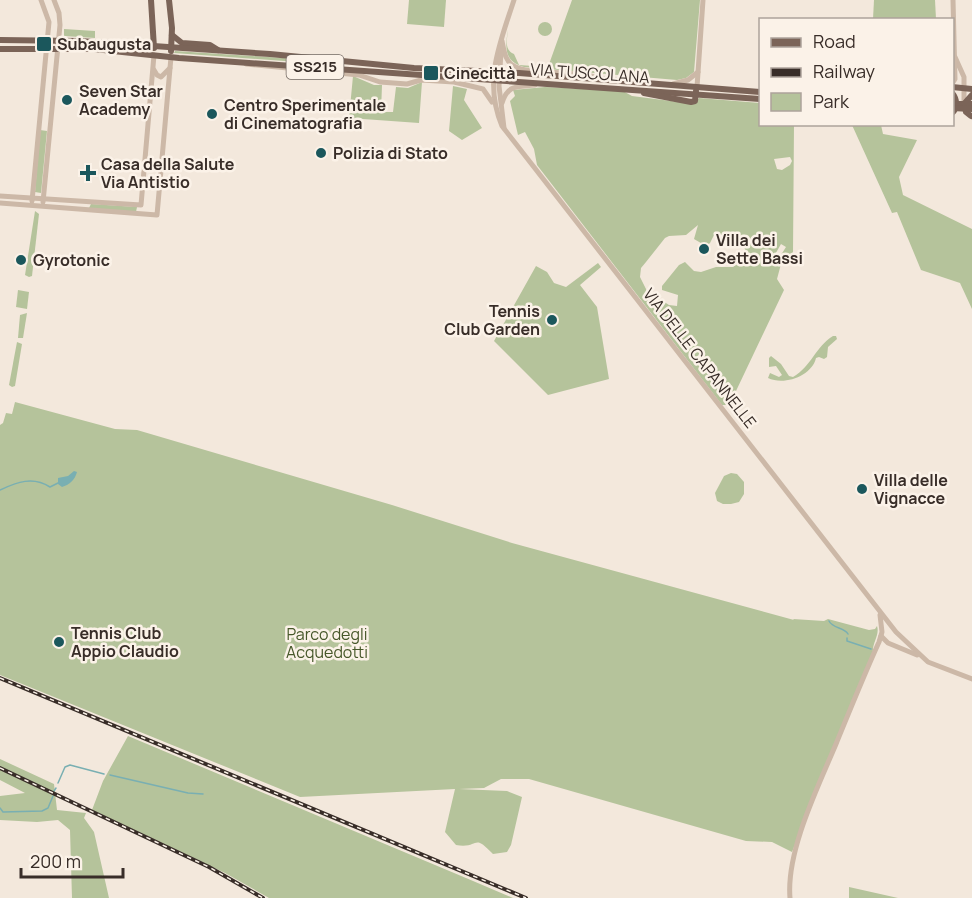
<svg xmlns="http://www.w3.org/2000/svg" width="972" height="898" font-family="Manrope,sans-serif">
<rect width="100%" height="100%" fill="#f3e8dc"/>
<!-- green -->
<g fill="#b5c39b" fill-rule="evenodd">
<path d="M409,0h37l-2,27 -37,-3z"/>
<path d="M572,0h128l-6,72 -8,6 -9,2 -153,-13c-20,-5 -19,-20 -16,-37 -1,10 -4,20 6,24l5,11 29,2z"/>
<path d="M874,0h61l1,19h-63z"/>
<circle cx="545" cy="29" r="7"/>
<path d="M64,29l31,2v7l-31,-2z"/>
<path d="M175,51l108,7 55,7 -164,-12z"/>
<path d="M353,76l21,9h8l-1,27h12l3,-25 12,1 14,-6 -3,41 -70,-5z"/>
<path d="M453,86l14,3 -3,11 18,28 -20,12 -13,-9z"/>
<path d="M545,87l78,4 9,5 62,8 5,-6 61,5v21l34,1 -1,127 -4,5 -7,4 -3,-3 7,-11 -5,-3 -8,14 8,6 -4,15 7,11 -48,101 -10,14h-4l-185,-240 -3,-16 -9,-17 -7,3 -8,-34 5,-5 -2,-6zM790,157l2,4 -2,4 -8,5 -5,-1 -3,-10zM698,225l-4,14 12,7 4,-3 4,-8 5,-1 23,10 6,10 -2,3 -13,10h-17l-15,5 -7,-1 -9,-9 -6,3 -17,21v4l16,5 -1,11 -8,-1 -22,-14 -7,-14 1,-9 5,-6 19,-24 4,-2 17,-1z"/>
<path d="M852,125h29l2,9 34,6 -18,37 4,18 69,34v80l-12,-26 -39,-13 -24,-58 -5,1z"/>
<path d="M40,130l7,1 -6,62 -6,-1z"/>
<path d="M91,204l46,3 -1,5 -47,-4z"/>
<path d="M35,211l4,3 -7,62 -3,1 -4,-2z"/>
<path d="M598,263l3,4 -21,18 17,22 12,72 -61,16 -54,-54 42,-75 11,6 7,11 12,4z"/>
<path d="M18,290l11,2 -2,17 -11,-2z"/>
<path d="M27,313l-4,25h-5l2,-23z"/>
<path d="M833,336h3l1,3 -9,8 -1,10 -3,2 -5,-2 -3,1c-4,18 -32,28 -48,20l2,-5 9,4 3,-2 -6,-9 -7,1v-9l2,-2 10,8 8,12 4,1c18,-10 23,-31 40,-41z"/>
<path d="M17,342l5,2 -7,42 -3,1 -3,-2z"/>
<path d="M15,402l100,27 22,1 255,75 120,38 282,77 -1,-1 31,2 4,-2 41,11 6,-1 2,-3c3,9 -5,17 -4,26l-81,200 -20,-10 -26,-1 -217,-62h-28l-17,9 -25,1 48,2 15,6 -11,48 -4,7 -14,2c-21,-22 -13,-5 -37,-9l-11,-13 10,-43 -155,8 -300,-122v-250l3,-2 3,-10 6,1z"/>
<path d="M731,473l6,1 7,8v12l-5,8 -8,2h-8l-6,-3 -2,-8 9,-17z"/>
<path d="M128,736l338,142 47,20h-244l-44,-25 -133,-63 11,-29z"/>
<path d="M0,759l54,25 3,26 29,3 -2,5 10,14 15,66h-37l-2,-68 -12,-10 -21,2 -37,-2v-24l25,-3 -25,-13z"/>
<path d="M849,887l49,11h-49z"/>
</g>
<!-- water -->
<path fill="#79afb2" d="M74,471l3,1c-2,8 -8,13 -15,15l-4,-3v-6l10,-2z"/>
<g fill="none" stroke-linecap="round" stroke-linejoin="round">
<!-- stream -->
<g stroke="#79afb2" stroke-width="1.5">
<path d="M0,490c17,-8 33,-14 50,-3l8,-4"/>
<path d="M829,621c4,8 15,6 19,13"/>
<path d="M847,638v3l24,8"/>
<path d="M110,775l78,18 15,1"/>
<path d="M58,783l7,-16 5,-2 34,9"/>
<path d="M54,791l2,-3"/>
<path d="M0,808l3,4 39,-1 6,-3 5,-12"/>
</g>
<!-- minor -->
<g stroke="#ccb8a7" stroke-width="5">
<path d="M514,0c-14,43 -31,81 -12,126l394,506 32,30 44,17"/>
<path d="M502,41c2,10 3,20 12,25 14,9 63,4 84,12"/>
<path d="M501,51l-2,35 5,42"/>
<path d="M955,57l9,20v27"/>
<path d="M246,64l113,11 21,7 27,2 14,-4 33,2 29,7 9,13"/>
<path d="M154,70l3,5 4,2 9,-9"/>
<path d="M673,84l15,-4 10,-8"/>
<path d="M952,84l3,-5 -2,-79"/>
<path d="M697,87l6,-87"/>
<path d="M502,103c6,-19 15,-16 33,-18"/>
<path d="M0,196l141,9 13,-150"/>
<path d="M32,201l17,-179 -8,-22"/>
<path d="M43,202l17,-177 -1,-12 -5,-13"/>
<path d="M0,203l157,12 14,-158"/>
<path d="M881,636l7,7 29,12"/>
<path d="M790,898c-4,-47 28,-111 46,-154 14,-34 28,-69 43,-102l3,-10 -2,-17"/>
</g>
<!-- major -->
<g stroke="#7b6458" stroke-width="6">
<path d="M151,0l3,48"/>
<path d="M169,0l3,28 -1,23"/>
<path d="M172,35l10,8 28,2 8,5"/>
<path d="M0,40l80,1 190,13 144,14 105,5 241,19"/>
<path d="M0,49h94l85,9 581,41"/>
<path d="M952,87l20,2"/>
<path d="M644,93l47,9 4,-1 1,-10"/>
<path d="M952,93c5,6 6,15 0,20"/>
<path d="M971,116l-5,-4 -2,-8 8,-9"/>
</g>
<!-- rail casing -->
<g stroke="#382d28" stroke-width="4">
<g id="rail">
<path d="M0,678l526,220"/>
<path d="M0,768l209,99 54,31"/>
</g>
</g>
<!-- rail -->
<use href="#rail" stroke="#fbf2e8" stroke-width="1.5" stroke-dasharray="4.5" stroke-linecap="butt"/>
<!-- major-bridge -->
<g stroke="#7b6458" stroke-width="6">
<path d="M952,104h20"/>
<path d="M952,108l20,1"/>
</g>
</g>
<!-- markers -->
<g fill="#1b575c" stroke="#fbf2e8" stroke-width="2">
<rect x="36" y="36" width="16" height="16" rx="3"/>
<rect x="423" y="65" width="16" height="16" rx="3"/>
<circle cx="67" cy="100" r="6"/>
<circle cx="212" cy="114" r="6"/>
<circle cx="321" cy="153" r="6"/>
<path d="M85 164h6v6h6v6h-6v6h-6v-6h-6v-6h6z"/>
<circle cx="704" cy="249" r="6"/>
<circle cx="21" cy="260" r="6"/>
<circle cx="552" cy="320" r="6"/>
<circle cx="862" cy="489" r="6"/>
<circle cx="59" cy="642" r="6"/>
</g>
<g text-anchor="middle" stroke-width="5" stroke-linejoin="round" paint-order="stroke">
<!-- shield labels -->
<rect fill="#fbf2e8" stroke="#726862" stroke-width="1.5" x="286.5" y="55" width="57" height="24" rx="4.5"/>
<g font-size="15" font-weight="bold" fill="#382d28">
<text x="315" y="72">SS215</text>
</g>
<!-- poi labels -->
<g font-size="16" font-weight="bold" fill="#382d28" stroke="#fbf2e8" text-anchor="start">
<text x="57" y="50">Subaugusta</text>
<text x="444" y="79">Cinecittà</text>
<text x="79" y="97">Seven Star<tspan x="79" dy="18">Academy</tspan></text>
<text x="224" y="111">Centro Sperimentale<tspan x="224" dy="18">di Cinematografia</tspan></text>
<text x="333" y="159">Polizia di Stato</text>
<text x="101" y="170">Casa della Salute<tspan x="101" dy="18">Via Antistio</tspan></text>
<text x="716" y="246">Villa dei<tspan x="716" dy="18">Sette Bassi</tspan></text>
<text x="33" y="266">Gyrotonic</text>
<text x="540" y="317" text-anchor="end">Tennis<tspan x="540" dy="18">Club Garden</tspan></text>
<text x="874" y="486">Villa delle<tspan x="874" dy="18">Vignacce</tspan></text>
<text x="71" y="639">Tennis Club<tspan x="71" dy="18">Appio Claudio</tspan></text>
</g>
<!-- street labels -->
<g font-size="16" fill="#382d28" stroke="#fbf2e8">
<text transform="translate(590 73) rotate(4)" y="6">VIA TUSCOLANA</text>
<text transform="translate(700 358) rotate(52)" y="6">VIA DELLE CAPANNELLE</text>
</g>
<!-- park labels -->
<g font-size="16" fill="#47582a" stroke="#fbf2e8">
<text x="327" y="640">Parco degli<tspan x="327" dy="18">Acquedotti</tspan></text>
</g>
</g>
<!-- legend -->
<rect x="759" y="18" width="195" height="108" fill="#fbf2e8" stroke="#ada39b" stroke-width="1.5"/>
<rect x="771" y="38" width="30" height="9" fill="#7b6458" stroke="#ada39b" stroke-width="1.5"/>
<text x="813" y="48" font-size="18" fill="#382d28">Road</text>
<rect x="771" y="68" width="30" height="9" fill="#382d28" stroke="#ada39b" stroke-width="1.5"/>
<text x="813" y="78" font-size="18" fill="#382d28">Railway</text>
<rect x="771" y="93" width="30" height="18" fill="#b5c39b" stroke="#ada39b" stroke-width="1.5"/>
<text x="813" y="108" font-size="18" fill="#382d28">Park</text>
<!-- scale -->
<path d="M21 868v9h102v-9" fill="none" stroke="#382d28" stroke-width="3"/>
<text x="30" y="868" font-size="18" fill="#382d28" stroke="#fbf2e8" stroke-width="4.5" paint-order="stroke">200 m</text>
</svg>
